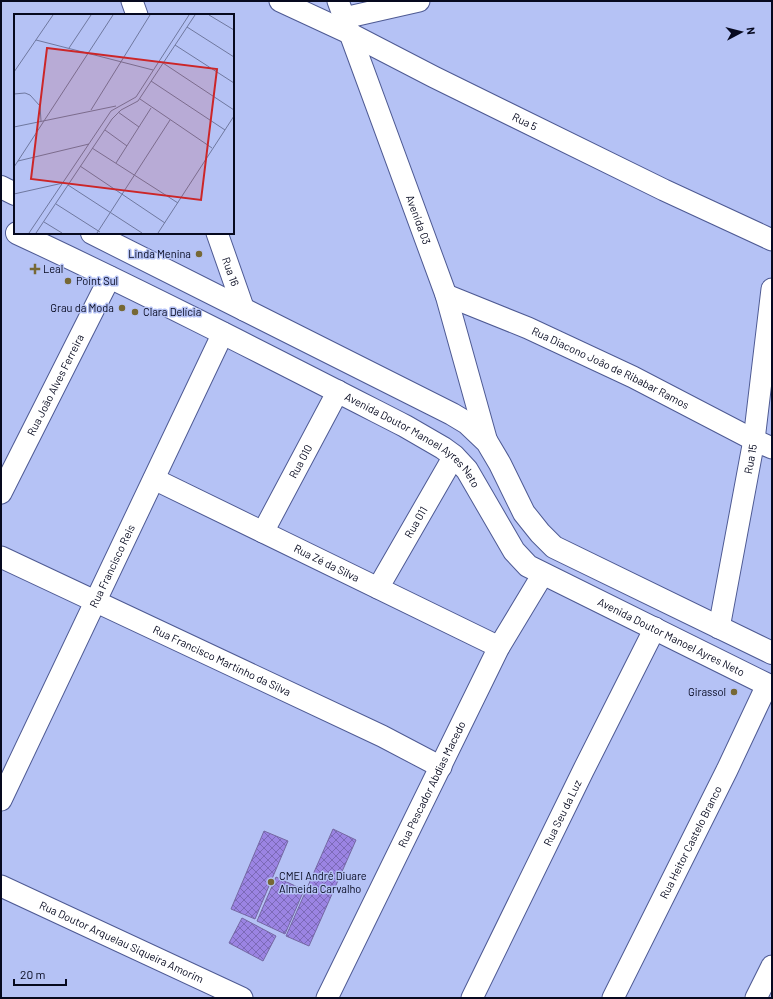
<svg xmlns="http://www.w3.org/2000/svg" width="773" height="999" font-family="Barlow,sans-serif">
<defs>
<pattern id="building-cross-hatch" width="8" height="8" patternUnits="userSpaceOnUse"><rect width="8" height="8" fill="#9b84e3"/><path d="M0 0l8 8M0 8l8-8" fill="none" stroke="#7c6ab7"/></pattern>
</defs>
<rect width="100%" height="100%" fill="#b5c2f5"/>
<!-- building -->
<g fill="url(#building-cross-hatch)" stroke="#7568a3">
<path d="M333,829l23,11 -47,106 -23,-10z"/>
<path d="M264,831l24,10 -33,78 -24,-10z"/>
<path d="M276,877l28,13 -19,44 -28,-13z"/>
<path d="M242,918l34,18 -13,25 -34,-18z"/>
</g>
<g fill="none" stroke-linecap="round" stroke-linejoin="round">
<!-- street casing -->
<g stroke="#4e5a93" stroke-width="23">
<g id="street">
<path d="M132,1l5,14"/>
<path id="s1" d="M280,1l69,32 85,44 230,113 108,50"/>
<path id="s2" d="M338,1l108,294 41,147"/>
<path d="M344,18l75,-17"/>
<path id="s3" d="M217,233l27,77"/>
<path id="s4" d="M446,295l82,33 105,49 121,63 18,8"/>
<path id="s5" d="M154,479l345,168"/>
<path id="s6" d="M1,493l109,-216"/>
<path id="s7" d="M263,532l75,-141"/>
<path id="s8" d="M1,557l381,179 59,31"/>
<path id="s9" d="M378,588l76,-132"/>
<path id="s10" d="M719,628l35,-188 18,-151"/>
<path id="s11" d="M1,800l222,-467"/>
<path id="s12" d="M1,886l241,112"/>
<path id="s13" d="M327,998l172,-351 44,-73"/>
<path id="s14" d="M472,998l111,-227 72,-143"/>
<path id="s15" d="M613,998l114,-228 40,-85"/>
<path d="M756,998l16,-32"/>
</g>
</g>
<!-- secondary casing -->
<g stroke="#4e5a93" stroke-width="24">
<g id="secondary">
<path d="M1,187l14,7"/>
<path id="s16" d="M17,233c131,61 259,127 388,193l38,22 11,8 13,14 47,81 14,15 244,121"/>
<path d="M92,233l360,181 15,9 20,19 13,22 24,49 16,20 14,14 218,106"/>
</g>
</g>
<!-- street -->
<use href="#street" stroke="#fff" stroke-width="21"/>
<!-- secondary -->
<use href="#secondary" stroke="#fff" stroke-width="22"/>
</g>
<!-- markers -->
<g fill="#766835" stroke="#b5c2f5" stroke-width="1.5">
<circle cx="199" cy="254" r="4"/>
<path d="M33 263h4v4h4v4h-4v4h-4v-4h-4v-4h4z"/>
<circle cx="68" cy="281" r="4"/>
<circle cx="122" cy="308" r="4"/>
<circle cx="135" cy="312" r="4"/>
<circle cx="734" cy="692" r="4"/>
<circle cx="271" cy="882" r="4"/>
</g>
<g text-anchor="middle" stroke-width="3" stroke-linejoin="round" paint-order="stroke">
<!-- street labels -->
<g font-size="11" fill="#06091f" stroke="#b5c2f5">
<text dy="4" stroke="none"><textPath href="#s1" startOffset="273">Rua 5</textPath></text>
<text dy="4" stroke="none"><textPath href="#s2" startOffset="233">Avenida 03</textPath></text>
<text dy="4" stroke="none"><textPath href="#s3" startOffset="41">Rua 16</textPath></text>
<text dy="4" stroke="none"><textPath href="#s4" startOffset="180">Rua Diacono João de Ribabar Ramos</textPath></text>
<text dy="4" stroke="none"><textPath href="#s6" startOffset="121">Rua João Alves Ferreira</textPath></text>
<text dy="4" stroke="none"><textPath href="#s16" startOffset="448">Avenida Doutor Manoel Ayres Neto</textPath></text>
<text dy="4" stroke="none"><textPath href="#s10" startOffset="172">Rua 15</textPath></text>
<text dy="4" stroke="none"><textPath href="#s7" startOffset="80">Rua 010</textPath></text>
<text dy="4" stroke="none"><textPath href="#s9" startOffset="76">Rua 011</textPath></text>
<text dy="4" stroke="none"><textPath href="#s5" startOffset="192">Rua Zé da Silva</textPath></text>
<text dy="4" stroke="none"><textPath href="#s11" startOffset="259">Rua Francisco Reis</textPath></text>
<text dy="4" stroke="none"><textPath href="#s16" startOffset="784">Avenida Doutor Manoel Ayres Neto</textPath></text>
<text dy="4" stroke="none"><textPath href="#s8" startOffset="244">Rua Francisco Martinho da Silva</textPath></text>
<text dy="4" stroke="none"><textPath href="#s13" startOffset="238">Rua Pescador Abdias Macedo</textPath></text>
<text dy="4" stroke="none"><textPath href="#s14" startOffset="206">Rua Seu da Luz</textPath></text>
<text dy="4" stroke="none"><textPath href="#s15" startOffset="174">Rua Heitor Castelo Branco</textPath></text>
<text dy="4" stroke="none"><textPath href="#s12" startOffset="133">Rua Doutor Arquelau Siqueira Amorim</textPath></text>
</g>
<!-- poi labels -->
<g font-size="11" fill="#06091f" stroke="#b5c2f5" text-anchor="start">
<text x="191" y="258" text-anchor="end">Linda Menina</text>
<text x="43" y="273">Leal</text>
<text x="76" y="285">Point Sul</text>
<text x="114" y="312" text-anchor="end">Grau da Moda</text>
<text x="143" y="316">Clara Delícia</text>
<text x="726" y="696" text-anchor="end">Girassol</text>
<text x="279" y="880">CMEI André Diuare<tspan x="279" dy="13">Almeida Carvalho</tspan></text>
</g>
</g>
<!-- overview -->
<g transform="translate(14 14)">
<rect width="220" height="220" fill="#b5c2f5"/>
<path fill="none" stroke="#6f789f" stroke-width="1" d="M195,1l25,15M173,13l47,30M22,26l117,30M161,31l59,38M55,34l22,-33M149,49l71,47M0,58l39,-57M137,67l74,49M0,80l11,-1 5,2 10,11 1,15M126,85l72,49M77,96l59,-95M104,98l21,15M0,113l102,-21M91,116l22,16M78,134l86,55M4,147l71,-17M102,149l35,-55M66,152l85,57M0,153l99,-152M54,171l74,48M0,180l49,-11M42,190l44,28M30,208l18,11M15,219l82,-122 25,-14 53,-82M22,219l76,-114 9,-9 17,-9 57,-86M83,219l73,-113M144,219l76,-117"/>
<path fill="#cc2628" fill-opacity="0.15" stroke="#cc2628" stroke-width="2" d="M33,34l170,21 -16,131 -170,-21z"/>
<rect width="220" height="220" fill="none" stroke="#06091f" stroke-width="2"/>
</g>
<!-- border -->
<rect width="773" height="999" fill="none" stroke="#06091f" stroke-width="4"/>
<!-- north arrow -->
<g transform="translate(741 32) rotate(83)" stroke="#b5c2f5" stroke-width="3" paint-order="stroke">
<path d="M0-3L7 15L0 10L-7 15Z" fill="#06091f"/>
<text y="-6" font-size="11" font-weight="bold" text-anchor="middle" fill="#06091f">N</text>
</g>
<!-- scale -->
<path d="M14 979v6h52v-6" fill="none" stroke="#06091f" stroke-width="2"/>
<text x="20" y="979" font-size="12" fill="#06091f" stroke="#b5c2f5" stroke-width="3" paint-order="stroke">20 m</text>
</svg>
